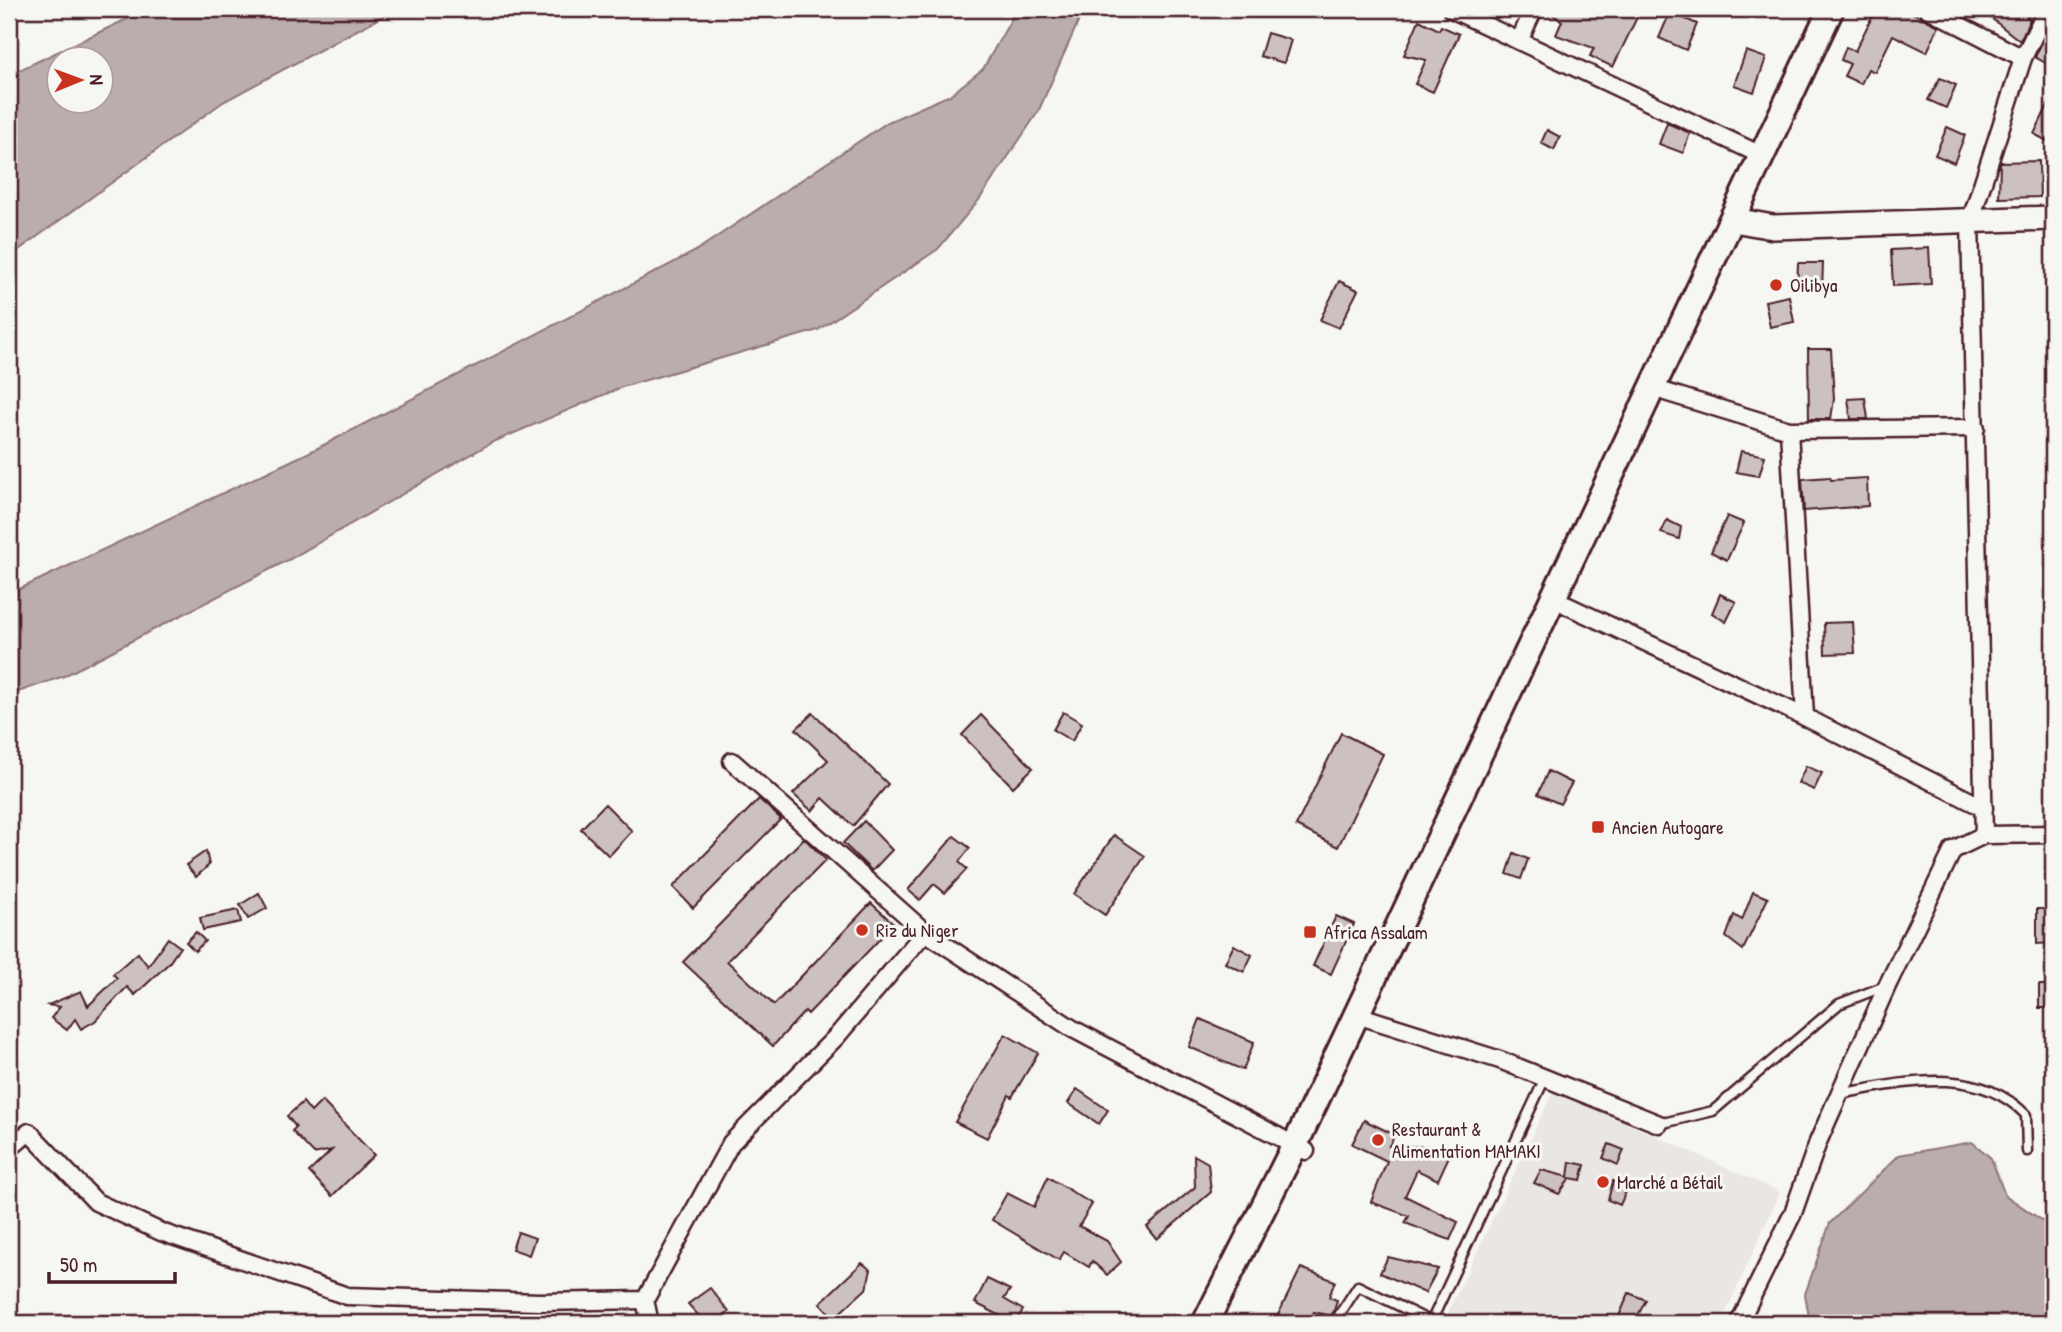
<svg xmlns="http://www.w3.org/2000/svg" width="2062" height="1332" font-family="'Patrick Hand',sans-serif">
<rect width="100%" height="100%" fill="#f6f6f2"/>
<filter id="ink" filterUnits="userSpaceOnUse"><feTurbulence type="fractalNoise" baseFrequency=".0143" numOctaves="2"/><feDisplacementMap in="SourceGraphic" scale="14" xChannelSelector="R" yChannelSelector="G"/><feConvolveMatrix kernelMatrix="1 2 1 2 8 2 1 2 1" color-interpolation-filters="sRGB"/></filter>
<g filter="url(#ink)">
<!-- built -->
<path fill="#e9e6e3" d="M1554,1090l226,102 -59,131h-261l-14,-6z"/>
<!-- water -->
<g fill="#bbadae" stroke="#8e747a" stroke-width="2" fill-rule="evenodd">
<path d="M148,9h248l-173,93 -214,155v-182zM60,60h42v42h-42z"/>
<path d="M1017,9h67l-46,103 -59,88 -41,49 -120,81 -196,57 -131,56 -201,116 -226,117 -55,19v-101l307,-145 378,-197 194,-130 62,-27 33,-26z"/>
<path d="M1972,1142l19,16 14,37 48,33v95h-243l-5,-29 25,-71 69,-68z"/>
</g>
<!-- building -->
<g fill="#ccc1c0" stroke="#4a1f2b" stroke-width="2">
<path d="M1544,9h97l-28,58 -23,-11 4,-8 -38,-13 6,-14z"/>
<path d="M1876,9h29l34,17 -12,26 -34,-17 -18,37 -7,-3 -7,15 -17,-8 6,-12 -9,-4 5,-13 9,4z"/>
<path d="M1996,9h36l-5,8 3,2 -10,22 -29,-23z"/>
<path d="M1670,12l27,12 -11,26 -27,-12z"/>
<path d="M1419,20l20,10 2,-4 18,8 -26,58 -18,-8 11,-24 -22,-5z"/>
<path d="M2049,28l4,2v37l-18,-10z"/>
<path d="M1267,33l24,7 -7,23 -24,-7z"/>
<path d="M1746,51l20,7 -12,34 -20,-7z"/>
<path d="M1940,78l16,7 -10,23 -18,-8z"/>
<path d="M2053,95v49l-19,-10z"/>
<path d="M1667,123l23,10 -7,20 -24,-9z"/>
<path d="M1947,127l18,8 -11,28 -19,-8z"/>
<path d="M1547,130l13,7 -6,13 -13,-7z"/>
<path d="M2039,161l1,36 -41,1 1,-36z"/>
<path d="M1929,248l2,36 -38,2 -2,-36z"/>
<path d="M1798,263h25l-1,27 -25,-1z"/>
<path d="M1339,281l19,9 -19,38 -19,-8z"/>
<path d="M1789,296l5,26 -24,5 -5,-26z"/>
<path d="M1808,349h23l3,50 -3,20h-22z"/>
<path d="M1865,398l3,21h-17l-3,-20z"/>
<path d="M1741,451l24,5 -6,20 -23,-4z"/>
<path d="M1830,477l1,3 36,-2 1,28 -64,5 -2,-32z"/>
<path d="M1727,516l17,7 -17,37 -16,-8z"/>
<path d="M1667,520l14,7 -2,12 -18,-6z"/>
<path d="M1720,594l16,8 -10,20 -14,-9z"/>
<path d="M1853,622l2,31 -30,1 -1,-31z"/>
<path d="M1063,712l19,11 -10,18 -19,-11z"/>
<path d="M813,713l75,71 -35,42 -30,-28 -11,13 -19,-17 35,-34 -32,-31z"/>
<path d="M981,715l52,53 -20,19 -51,-52z"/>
<path d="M1341,733l42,21 -45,93 -42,-21z"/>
<path d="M1806,766l16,7 -8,17 -16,-7z"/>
<path d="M1548,771l24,12 -12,21 -22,-10z"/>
<path d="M759,799l22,20 -88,89 -20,-21z"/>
<path d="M605,804l27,27 -23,25 -28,-27z"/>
<path d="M864,821l28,29 -20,21 -29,-28z"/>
<path d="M1114,835l31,21 -40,59 -31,-21z"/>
<path d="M954,836l16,12 -11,14 8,7 -22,24 -11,-9 -14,16 -12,-10z"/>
<path d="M804,838l22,22 -99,101 47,44 97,-102 23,21 -86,90 -3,-3 -32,35 -90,-84z"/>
<path d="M206,851l3,14 -13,12 -10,-12z"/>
<path d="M1514,853l14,6 -7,20 -14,-5z"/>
<path d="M1753,892l15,6 -25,52 -17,-13 8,-22 8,5z"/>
<path d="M259,893l8,15 -19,11 -8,-14z"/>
<path d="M2037,909h16v34l-16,1z"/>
<path d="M238,910l3,12 -38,8 -3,-12z"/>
<path d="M1336,916l18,8 -23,50 -18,-8z"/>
<path d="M196,932l9,9 -10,10 -9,-9z"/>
<path d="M168,938l12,9 -11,16 -34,32 -8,-8 -32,34 -14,8 -6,-10 -8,11 -16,-12 9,-11 -12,-2 33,-14 7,15 29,-28 -4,-4 15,-13 10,-8 10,13z"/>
<path d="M1234,945l18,10 -8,17 -19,-9z"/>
<rect x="2039" y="985" width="14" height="23"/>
<path d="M1200,1019l54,23 -11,28 -54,-23z"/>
<path d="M1005,1034l33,19 -26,44 -3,-2 -22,43 -32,-16z"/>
<path d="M1077,1089l31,21 -9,14 -31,-21z"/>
<path d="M322,1101l52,54 -42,41 -23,-24 23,-22 -18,4 -22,-23 4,-4 -9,-11 16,-14 8,10z"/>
<path d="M1364,1120l31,15 -6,11 43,1 19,5 -13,28 -21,-10 -12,26 53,26 -8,18 -45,-17 4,-7 -38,-14 16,-41 -35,-17z"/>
<path d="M1609,1144l15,6 -6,15 -15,-7z"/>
<path d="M1194,1155l14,8 3,29 -54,47 -10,-12 48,-40z"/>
<path d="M1570,1162l15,3 -4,15 -11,-2 -11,16 -25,-11 7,-13 27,7z"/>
<path d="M1048,1177l44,27 -13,22 28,15 14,21 -14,13 -15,-14 -3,6 -25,-15 -5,8 -67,-40 15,-27 27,14z"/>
<path d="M1613,1181l15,6 -8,18 -12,-5z"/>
<path d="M518,1232l17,6 -6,17 -17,-6z"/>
<path d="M1388,1257l50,12 -13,24 -45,-20z"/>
<path d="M862,1263l9,7 -5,19 -32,29 -14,-15z"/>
<path d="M1301,1268l34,13 -6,16 8,3 -3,11 -3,5 -17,-4 -7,11h-33z"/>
<path d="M987,1279l23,11 -6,9 19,11 -8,13 -16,-3 2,-4 -26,-13z"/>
<path d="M710,1288l19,24 -15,11h-9l-17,-19z"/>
<path d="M1629,1293l17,7 -12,23h-18z"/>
</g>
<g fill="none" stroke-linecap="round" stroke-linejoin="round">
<!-- lane casing -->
<g stroke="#4a1f2b" stroke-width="13">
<g id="lane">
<path d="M1839,1094c63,-11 137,-31 187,21l1,36"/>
<path d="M1659,1124l54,-13 126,-107 46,-18"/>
<path d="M1431,1322l114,-244"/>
<path d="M1334,1323l24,-37 76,37"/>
</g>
</g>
<!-- street casing -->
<g stroke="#4a1f2b" stroke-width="21">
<g id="street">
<path d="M1451,9l312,147"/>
<path d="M1928,9l95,49"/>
<path d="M1519,41l15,-32"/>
<path d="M1665,392l124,38 187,-2"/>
<path d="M1789,430l16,287"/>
<path d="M1566,605l239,112 179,91"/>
<path d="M732,761l193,171 148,97 233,122"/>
<path d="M1984,835l-14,-613 53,-164 24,-49"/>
<path d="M1357,1015l143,45 159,64"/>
<path d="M9,1149l20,-17 67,70 65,30 186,64 193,6 105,-2 86,-157 106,-107 88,-104"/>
<path d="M645,1300l5,23"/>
<path d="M1739,1323l54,-110 25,-71 69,-156 66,-136 31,-15 69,-1"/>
</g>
</g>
<!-- secondary casing -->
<g stroke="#4a1f2b" stroke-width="28">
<path id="secondary" d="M1734,220l39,7 280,-9"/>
</g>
<!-- primary casing -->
<g stroke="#4a1f2b" stroke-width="30">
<path id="primary" d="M1205,1323l90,-178 536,-1136"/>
</g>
<!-- lane -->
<use href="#lane" stroke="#f6f6f2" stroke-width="8"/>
<!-- street -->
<use href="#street" stroke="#f6f6f2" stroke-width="16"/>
<!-- secondary -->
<use href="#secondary" stroke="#f6f6f2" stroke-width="23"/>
<!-- primary -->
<use href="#primary" stroke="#f6f6f2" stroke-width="24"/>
</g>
</g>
<!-- markers -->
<g fill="#c8321e" stroke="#f6f6f2" stroke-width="2.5">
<circle cx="1776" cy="285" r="7"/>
<rect x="1591" y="820" width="14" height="14" rx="3.5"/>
<circle cx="862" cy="930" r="7"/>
<rect x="1303" y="925" width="14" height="14" rx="3.5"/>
<circle cx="1378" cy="1140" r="7"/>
<circle cx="1603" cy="1182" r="7"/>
</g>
<g text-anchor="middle" stroke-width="6" stroke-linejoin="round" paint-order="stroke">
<!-- poi labels -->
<g font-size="19" fill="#4a1f2b" stroke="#f6f6f2" text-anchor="start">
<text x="1790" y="292">Oilibya</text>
<text x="1612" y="834">Ancien Autogare</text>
<text x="876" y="937">Riz du Niger</text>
<text x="1324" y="939">Africa Assalam</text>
<text x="1392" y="1136">Restaurant &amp;<tspan x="1392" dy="22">Alimentation MAMAKI</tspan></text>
<text x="1617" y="1189">Marché a Bétail</text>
</g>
</g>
<!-- margin -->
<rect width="2062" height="1332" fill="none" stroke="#f6f6f2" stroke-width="35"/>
<rect x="18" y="18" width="2027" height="1297" fill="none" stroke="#4a1f2b" stroke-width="2.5" filter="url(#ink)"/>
<!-- north arrow -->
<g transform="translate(80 80) rotate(89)"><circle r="33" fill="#f6f6f2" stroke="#b1a0a2" stroke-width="2"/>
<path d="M0-5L12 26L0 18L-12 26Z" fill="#c8321e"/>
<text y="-10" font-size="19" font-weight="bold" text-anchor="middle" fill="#4a1f2b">N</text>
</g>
<!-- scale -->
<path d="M49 1272v10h126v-10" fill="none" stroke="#4a1f2b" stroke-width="3.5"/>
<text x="60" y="1272" font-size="21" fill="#4a1f2b" stroke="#f6f6f2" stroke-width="5" paint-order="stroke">50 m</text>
</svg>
